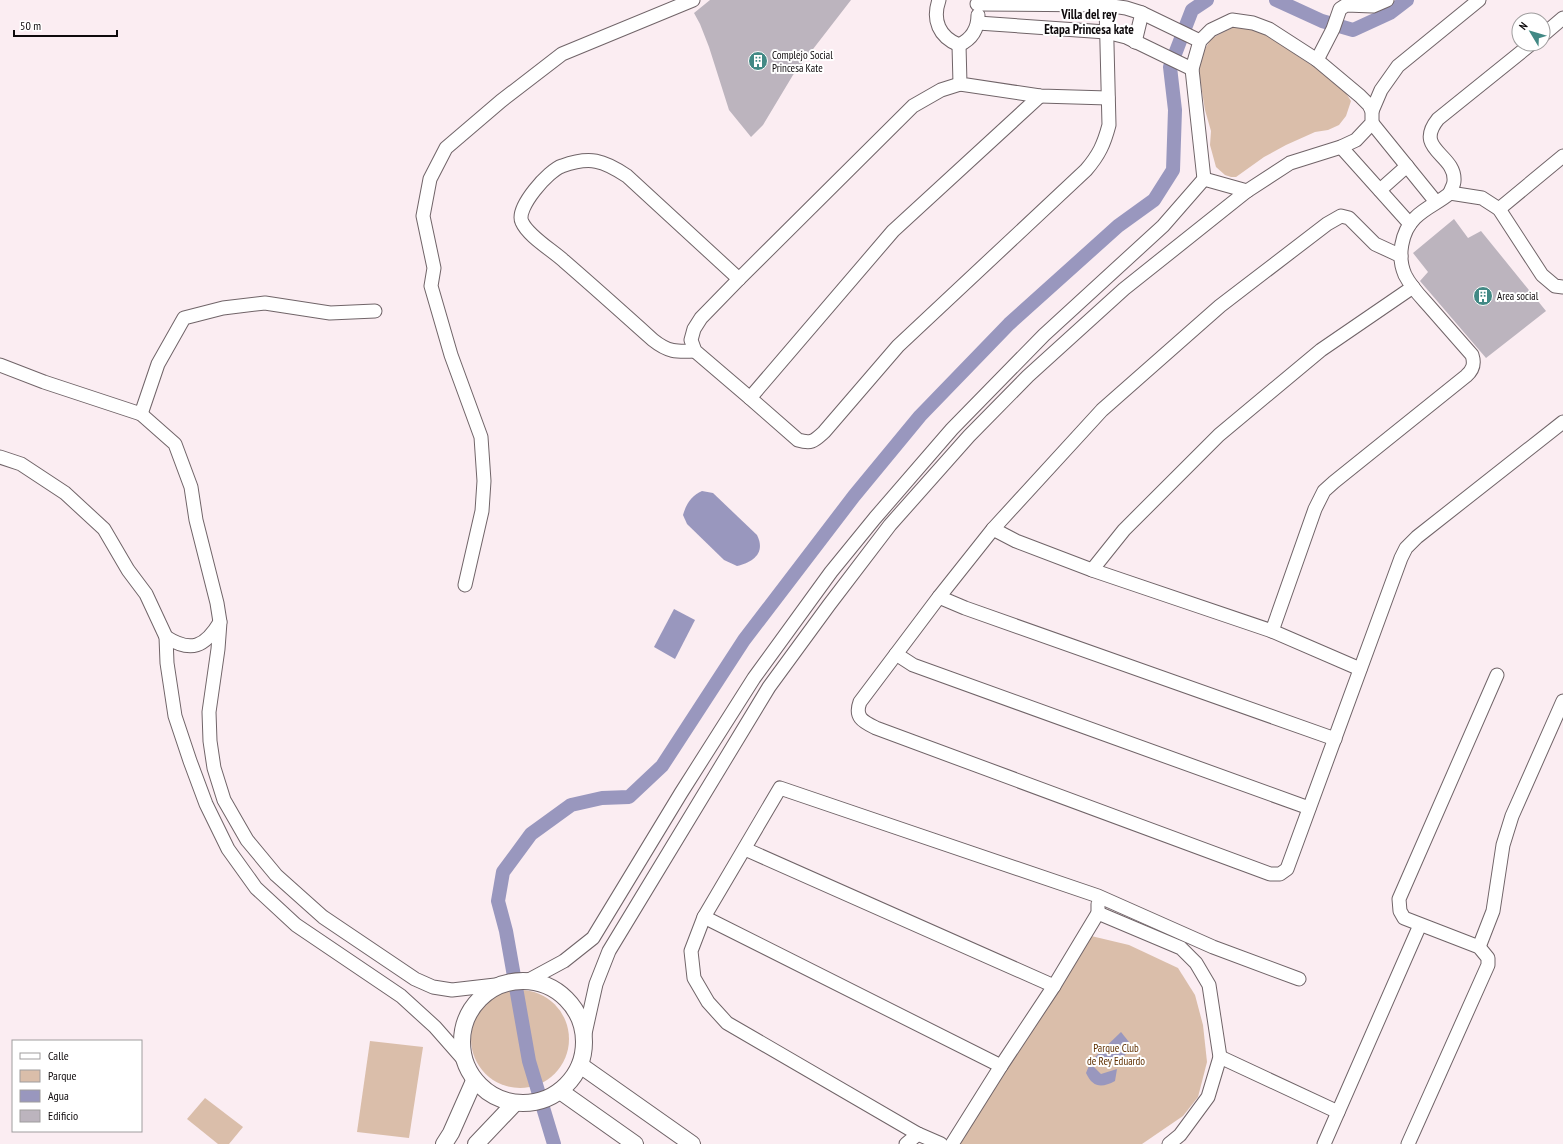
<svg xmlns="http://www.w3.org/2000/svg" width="1563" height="1144" font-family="'PT Sans Narrow',sans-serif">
<rect width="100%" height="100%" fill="#fbedf2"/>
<!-- green -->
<g fill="#dabeaa">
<path d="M1242,27l20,5 67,45 15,13 7,11 -5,15 -7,9 -11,5 -13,2 -29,13 -22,12 -28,20h-5l-6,-2 -9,-8 -6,-22 1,-14 -6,-21 -6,-37 1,-13 6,-13 6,-9 20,-10z"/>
<path d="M1087,935l42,10 49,23 17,27 8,30 4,37 -9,35 -15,19 -41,28h-190z"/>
<circle cx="520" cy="1039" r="49"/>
<path d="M370,1041l53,6 -14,91 -52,-6z"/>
<path d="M205,1098l38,29 -14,17h-11l-31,-25z"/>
</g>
<!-- water -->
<g fill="#9997be">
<path d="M702,491l11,2 44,42c9,18 -4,27 -20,31l-13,-6 -37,-36 -4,-9c3,-11 9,-20 19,-24z"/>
<path d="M674,609l21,11 -20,39 -21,-12z"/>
<path d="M1121,1032l12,15 -15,15 -15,4 -8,-9z"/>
<path d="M1090,1063l11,11 16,-5 -2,12c-13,7 -22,7 -29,-8z"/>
</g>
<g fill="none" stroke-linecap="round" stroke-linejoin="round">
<!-- canal -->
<g stroke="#9997be" stroke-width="14">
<path d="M1276,0l46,21 31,9 37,-17 17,-13"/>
<path d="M554,1144l-25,-83 -23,-130 -8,-30 5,-29 28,-38 40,-29 31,-7 27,-1 33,-31 82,-126 110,-144 66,-80 89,-92 109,-98 36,-26 19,-30 2,-60 -5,-43 22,-57 15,-10"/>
</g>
</g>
<!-- building -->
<g fill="#bcb4be">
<path d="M710,0h141l-58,75 -30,50 -12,12 -22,-27 -20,-63 -9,-23 -6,-11z"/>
<path d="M1454,219l14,19 13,-7 65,80 -60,47 -66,-77 8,-9 -15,-19z"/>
</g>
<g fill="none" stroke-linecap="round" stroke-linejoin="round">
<!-- minor casing -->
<g stroke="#706468" stroke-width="15">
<g id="minor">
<path d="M939,0c-7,20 0,37 20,45 13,-6 19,-16 19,-30"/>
<path d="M977,4l129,1 20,3 16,5 58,28"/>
<path d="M978,23l128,9 20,5 66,32"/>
<path d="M1543,35l20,-17"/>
<path d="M1135,42l7,-29"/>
<path d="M959,45l1,39 80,12 68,2"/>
<path d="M1317,60l16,-31 7,-20 6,-4 27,1 14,-6"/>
<path d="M960,84l-19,6 -28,16 -174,173 -38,39 -7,11 -3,11 4,11 55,47 48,42c14,4 16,1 26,-8l74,-86 188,-176c13,-15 18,-26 23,-45l-3,-120"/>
<path d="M1372,111l9,-21 17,-24 81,-66"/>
<path d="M1372,123l64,79"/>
<path d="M1341,147l69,77"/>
<path d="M1204,179l43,12"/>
<path d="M1380,190l27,-24"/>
<path d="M1450,193c1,-4 4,-8 4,-12 2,-27 -41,-31 -16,-62l93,-75"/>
<path d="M1499,209l64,-53"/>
<path d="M1401,256l-26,-12 -26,-26 -8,-2 -14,8 -107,82 -118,104 -109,119 -54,68 -79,105c-6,16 4,20 16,26l394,146h10l7,-5 114,-311 5,-10 11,-11 146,-115"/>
<path d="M695,351c-19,1 -27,1 -42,-11 -30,-27 -59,-53 -89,-79 -12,-11 -36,-25 -42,-39 -7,-14 27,-52 40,-56 28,-10 41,-6 65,10l112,103"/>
<path d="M0,365l44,17 97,32 34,30 16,43 5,33 21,83 3,19 -2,27 -9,63 1,29 4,27 10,32 23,40 29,35 47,42 92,62 18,8 19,3 52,-6"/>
<path d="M750,398l143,-167 147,-135"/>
<path d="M141,414l17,-50 26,-46 39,-10 42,-5 65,10 45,-2"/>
<path d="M0,457l21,7 44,29 39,36 24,41 18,24 20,43 1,26 8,53 15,45 16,43 22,45 28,39 40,37 105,71 34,31 29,33"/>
<path d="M993,529l23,12 76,29 180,61 88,38"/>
<path d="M1092,570l32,-40 95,-95 102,-85 92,-63"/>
<path d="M465,585l17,-74 2,-30 -3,-44 -30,-82 -20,-69 3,-18 -11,-52 7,-37 16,-31 55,-47 61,-47 131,-54"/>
<path d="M939,597l26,11 370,131"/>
<path d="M1272,631l43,-122 9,-18 10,-9 132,-106c7,-6 9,-12 6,-21 -14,-16 -28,-32 -43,-49 -8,-9 -18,-19 -24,-31 -8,-18 -4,-43 10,-57 11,-11 25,-16 35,-25l32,5 17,11 43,66 13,11 8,1"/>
<path d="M166,637c25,16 39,10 54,-15"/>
<path d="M896,654l17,11 396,143"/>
<path d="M745,849l309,137"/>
<path d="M1098,913l83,35 15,15 13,22 11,72 -12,40 -28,38 -11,9"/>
<path d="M704,917l297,149"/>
<path d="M1479,947l14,-36 10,-66 9,-29 51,-115"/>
<path d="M527,981l37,-20 29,-23 88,-145 73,-115 77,-106 44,-54 77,-89 92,-94 119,-109 41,-47"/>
<path d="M584,1038l12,-54 13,-33 160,-264 60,-82 61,-80 79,-89 59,-60 96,-87 123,-98 43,-28 51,-16 15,-7 16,-17v-12l-3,-6 -9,-9 -43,-36 -48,-31 -16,-6 -21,-3 -21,10 -11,11 -8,28 12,110"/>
<path d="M1220,1057l118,55"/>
<path d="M906,1144l12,-10"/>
<path d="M941,1144l-23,-10 -191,-111 -19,-21 -14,-24 -3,-27 13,-34 76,-129 318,108 115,51 86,32"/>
<path d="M952,1144l49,-78 53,-80 44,-73v-9"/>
<path d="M1324,1144l96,-219"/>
<path d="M1408,1144l80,-179v-7l-9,-11 -75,-29 -4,-7 -1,-12 98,-224"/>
</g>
</g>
<!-- tertiary casing -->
<g stroke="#706468" stroke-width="18">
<g id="tertiary">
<circle cx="523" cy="1042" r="61"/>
<path d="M580,1065l112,79"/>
<path d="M560,1091l75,53"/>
<path d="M444,1144l7,-11 23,-52"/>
<path d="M476,1144l39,-41"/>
</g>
</g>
<!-- minor -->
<use href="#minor" stroke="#fff" stroke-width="13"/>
<!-- tertiary -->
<use href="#tertiary" stroke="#fff" stroke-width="16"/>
</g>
<!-- icons -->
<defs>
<g id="building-disc" transform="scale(1)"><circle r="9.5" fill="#428985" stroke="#fff"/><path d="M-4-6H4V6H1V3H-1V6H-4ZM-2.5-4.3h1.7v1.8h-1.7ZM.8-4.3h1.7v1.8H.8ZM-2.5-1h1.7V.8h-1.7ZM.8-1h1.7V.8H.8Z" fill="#fff"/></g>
</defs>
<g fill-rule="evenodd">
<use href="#building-disc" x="758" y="61"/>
<use href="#building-disc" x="1483" y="296"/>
</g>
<g text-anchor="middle" stroke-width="4" stroke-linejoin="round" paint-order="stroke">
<!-- poi labels -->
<g font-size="11" fill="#0e0a0c" stroke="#fff" text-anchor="start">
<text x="772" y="59">Complejo Social<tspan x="772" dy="13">Princesa Kate</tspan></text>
<text x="1497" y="300">Area social</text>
</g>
<!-- park labels -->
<g font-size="11" fill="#603001" stroke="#fff">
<text x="1116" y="1052">Parque Club<tspan x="1116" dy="13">de Rey Eduardo</tspan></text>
</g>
<!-- quarter labels -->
<g font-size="13" font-weight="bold" fill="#0e0a0c" stroke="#fff">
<text x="1089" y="19">Villa del rey<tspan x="1089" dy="15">Etapa Princesa kate</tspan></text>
</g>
</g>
<!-- legend -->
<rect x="12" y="1040" width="130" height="92" fill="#ffffff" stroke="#9f9d9e"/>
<rect x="20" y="1053" width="20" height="6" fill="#ffffff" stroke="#9f9d9e"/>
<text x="48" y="1060" font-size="12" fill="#0e0a0c">Calle</text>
<rect x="20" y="1070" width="20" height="12" fill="#dabeaa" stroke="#9f9d9e"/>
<text x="48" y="1080" font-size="12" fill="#0e0a0c">Parque</text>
<rect x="20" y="1090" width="20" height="12" fill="#9997be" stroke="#9f9d9e"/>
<text x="48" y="1100" font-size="12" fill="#0e0a0c">Agua</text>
<rect x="20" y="1110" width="20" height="12" fill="#bcb4be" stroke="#9f9d9e"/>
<text x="48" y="1120" font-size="12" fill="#0e0a0c">Edificio</text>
<!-- north arrow -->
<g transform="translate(1531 32) rotate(308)"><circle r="19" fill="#ffffff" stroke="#9f9d9e"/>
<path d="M0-3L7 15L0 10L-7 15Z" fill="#428985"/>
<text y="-6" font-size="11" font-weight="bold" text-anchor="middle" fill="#0e0a0c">N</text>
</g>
<!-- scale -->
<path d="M14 30v6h103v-6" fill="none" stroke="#0e0a0c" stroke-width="2"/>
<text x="20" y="30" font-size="12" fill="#0e0a0c" stroke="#ffffff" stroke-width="3" paint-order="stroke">50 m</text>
</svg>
